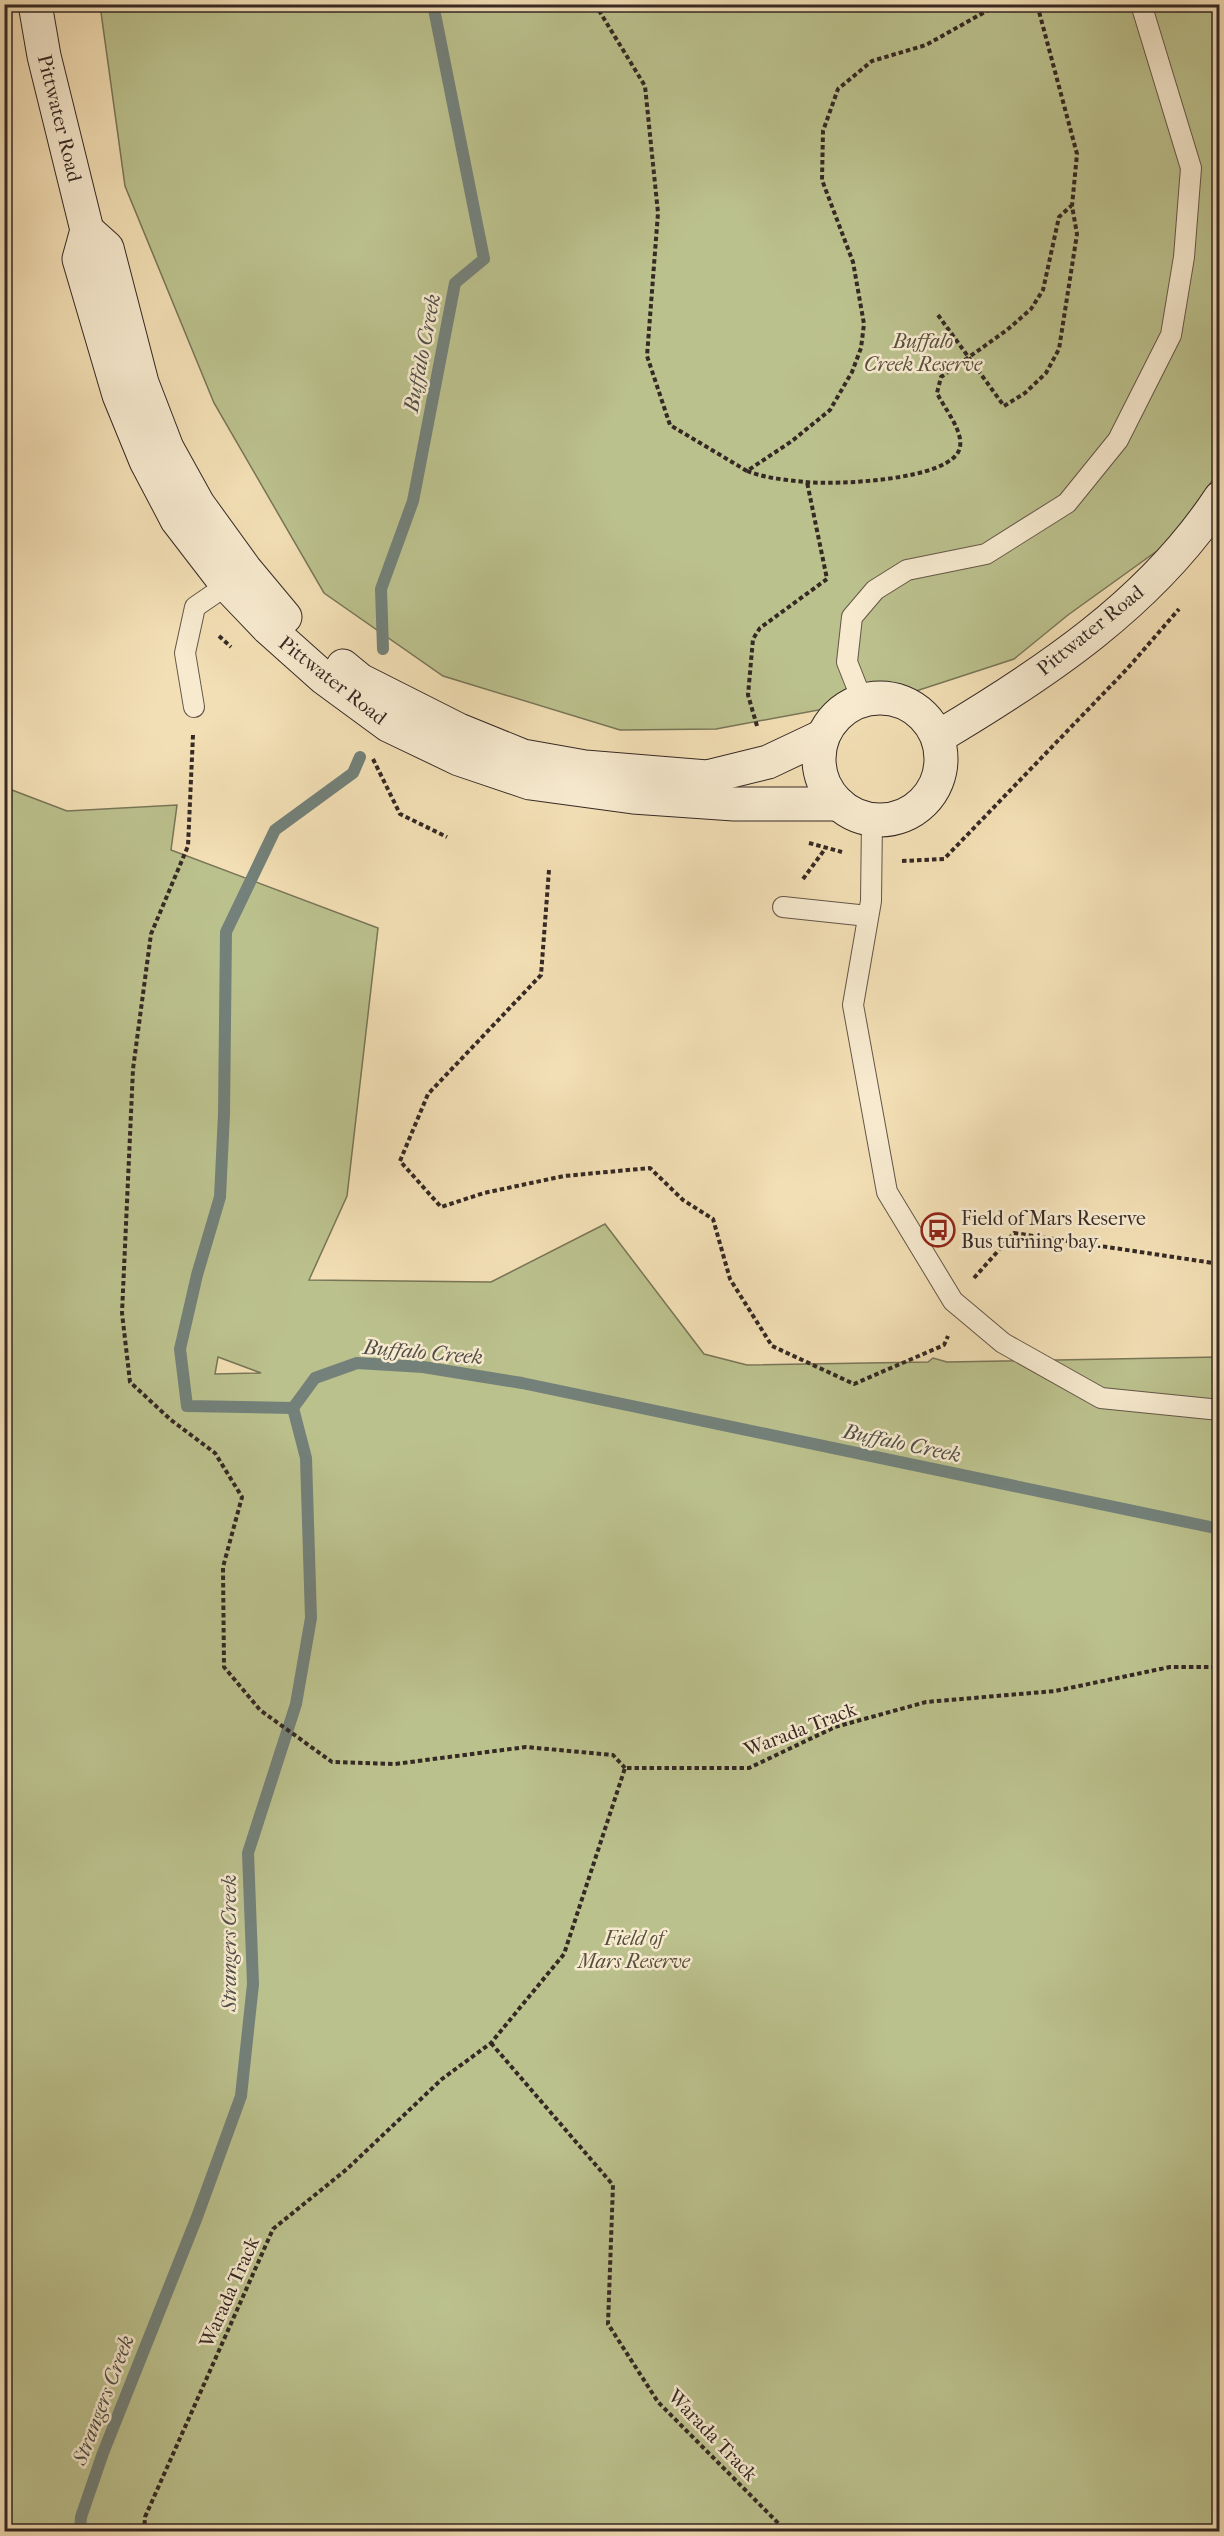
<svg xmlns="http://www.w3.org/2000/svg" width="1224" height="2536" font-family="'IM FELL French Canon',serif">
<rect width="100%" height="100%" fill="#f3dfb5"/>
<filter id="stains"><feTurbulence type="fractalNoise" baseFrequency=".00333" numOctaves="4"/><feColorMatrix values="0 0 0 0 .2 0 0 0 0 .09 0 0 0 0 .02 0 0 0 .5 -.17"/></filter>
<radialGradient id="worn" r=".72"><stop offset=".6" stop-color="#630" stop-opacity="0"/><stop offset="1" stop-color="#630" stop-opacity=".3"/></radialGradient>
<!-- green -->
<g fill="#bbc18d" stroke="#787558" stroke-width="1.5" fill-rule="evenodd">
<path d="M100,5h1119v466l-51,72 -100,72 -54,44 -104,34 -194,36 -96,1 -177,-54 -119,-83 -110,-190 -89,-217z"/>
<path d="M4,787l63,24 110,-6 -6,45 207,78 -31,268 -38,84 182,2 114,-58 99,130 43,11 181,-3 5,-4 14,4 272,-5v1174h-1214zM218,1357l43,16 -46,1z"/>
</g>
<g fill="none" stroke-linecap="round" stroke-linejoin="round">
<!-- stream -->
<g stroke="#73817a" stroke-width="12">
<path d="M383,649l-2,-60 32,-88 42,-218 29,-24 -51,-255"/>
<path d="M293,1408l22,-30 42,-15 66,4 99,16 698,146"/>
<path d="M293,1408l-106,-2 -7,-57 17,-74 23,-78 4,-83 2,-182 49,-102 78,-57 7,-16"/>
<path d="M80,2532l1,-15 22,-64 94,-236 44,-121 12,-112 -5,-131 48,-149 15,-86 -5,-160 -13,-50"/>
</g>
<!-- lane casing -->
<g stroke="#645648" stroke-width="22">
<g id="lane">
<path d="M862,700l-15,-38 5,-45 23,-27 32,-20 79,-16 81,-51 51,-63 53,-105 13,-78 7,-89 -50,-164"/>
<path d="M194,707l-9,-54 10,-46 32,-22"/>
<path d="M872,820l-1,81 -18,104 34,187 66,109 50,42 98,55 119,12"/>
<path d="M783,907l85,9"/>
</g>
</g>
<!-- secondary casing -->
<g stroke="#352924" stroke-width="35">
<g id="secondary">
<path d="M35,4l9,52 43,174 -8,29 40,136 27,66 31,59 50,65 41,43 56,50 64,47 71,34 71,24 103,14 101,7h105"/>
<path d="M87,230l20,18 35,135 25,65 31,56 47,65 40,48"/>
<path d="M343,666l17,14 99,50 64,26 62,11 122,10 61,-15 55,-26"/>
<circle cx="880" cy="759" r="61"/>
<path d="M938,737c106,-63 213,-134 282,-239"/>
</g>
</g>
<!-- path -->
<g stroke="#352924" stroke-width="4" stroke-dasharray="4.5 3" stroke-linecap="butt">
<path d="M595,4l50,82 13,127 -11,143 23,69 77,46 45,-30 38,-31 22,-38 9,-24 3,-24 -11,-62 -31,-82 1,-49 15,-42 34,-28 54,-16 73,-41"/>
<path d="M938,315l66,91 21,-13 21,-20 13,-24 18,-115 -5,-28 5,-52 -40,-150"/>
<path d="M747,471c18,7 39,9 58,11 28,3 149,-1 155,-35 3,-17 -16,-39 -23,-54l4,-16 66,-47 24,-21 12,-19 16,-73 12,-11"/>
<path d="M219,636l12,11"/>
<path d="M757,726l-9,-31 5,-56 7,-11 67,-49 -20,-97"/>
<path d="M193,735l-5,111 -37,88 -18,135 -11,244 8,69 41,38 44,33 27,44 -19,70 1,100 36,43 72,52 63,2 131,-17 87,8 12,13"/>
<path d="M373,759l27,55 47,23"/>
<path d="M809,843l33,9"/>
<path d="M902,861l42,-2 183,-190 52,-60"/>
<path d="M549,870l-8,105 -113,119 -28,67 41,46 43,-14 80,-17 86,-8 33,32 30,19 17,60 42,67 82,38 90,-39 4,-9"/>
<path d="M803,879l22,-30"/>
<path d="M974,1278l40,-45 206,31"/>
<path d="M491,2043l122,142 -5,139 50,78 129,130"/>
<path d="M144,2532l1,-15 128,-288 74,-60 95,-90 49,-36 73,-89 61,-186h124l86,-41 91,-25 129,-11 115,-24h50"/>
</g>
<!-- lane -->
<use href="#lane" stroke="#f7eacf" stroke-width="20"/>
<!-- secondary -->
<use href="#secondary" stroke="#f7eacf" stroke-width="33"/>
</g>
<!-- icons -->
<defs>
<g id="bus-ring" transform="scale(1.725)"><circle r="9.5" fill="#f7eacf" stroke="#8f2418" stroke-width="1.5"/><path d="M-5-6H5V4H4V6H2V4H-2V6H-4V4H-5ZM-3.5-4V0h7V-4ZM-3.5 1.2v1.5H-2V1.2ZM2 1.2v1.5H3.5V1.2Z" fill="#8f2418"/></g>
</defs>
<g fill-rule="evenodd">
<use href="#bus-ring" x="938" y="1230"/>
</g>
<g text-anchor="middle" stroke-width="5" stroke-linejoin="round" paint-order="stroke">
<!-- street labels -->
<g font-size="20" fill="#352924" stroke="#f7eacf">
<text transform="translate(60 118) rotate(76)" y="7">Pittwater Road</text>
<text transform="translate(1090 630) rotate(-39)" y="7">Pittwater Road</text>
<text transform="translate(333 680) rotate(38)" y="7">Pittwater Road</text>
<text transform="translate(800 1729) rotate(-21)" y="7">Warada Track</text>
<text transform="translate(229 2292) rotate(-66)" y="7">Warada Track</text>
<text transform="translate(713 2435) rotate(46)" y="7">Warada Track</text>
</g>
<!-- park labels -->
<g font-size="20" font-style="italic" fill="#564f3e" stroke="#f7eacf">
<text x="923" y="348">Buffalo<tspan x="923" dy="23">Creek Reserve</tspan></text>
<text x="634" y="1945">Field of<tspan x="634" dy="23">Mars Reserve</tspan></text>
</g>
<!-- poi labels -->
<g font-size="20" fill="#352924" stroke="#f7eacf" text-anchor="start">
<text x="961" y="1225">Field of Mars Reserve<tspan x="961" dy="23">Bus turning bay.</tspan></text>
</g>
<!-- water labels -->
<g font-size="21" font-style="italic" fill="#4f4e48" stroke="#f7eacf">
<text transform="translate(422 353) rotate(-79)" y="7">Buffalo Creek</text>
<text transform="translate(423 1352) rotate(5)" y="7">Buffalo Creek</text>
<text transform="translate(902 1443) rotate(12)" y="7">Buffalo Creek</text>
<text transform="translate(229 1943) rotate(-90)" y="7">Strangers Creek</text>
<text transform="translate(103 2400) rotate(-69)" y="7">Strangers Creek</text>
</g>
</g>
<!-- margin -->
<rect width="1224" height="2536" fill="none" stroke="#f3dfb5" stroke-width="24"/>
<rect x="6" y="6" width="1212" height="2524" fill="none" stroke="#352924" stroke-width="3"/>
<rect x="12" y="12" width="1200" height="2512" fill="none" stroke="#352924" stroke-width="1.5"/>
<rect width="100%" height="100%" filter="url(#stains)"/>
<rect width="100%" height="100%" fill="url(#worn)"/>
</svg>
